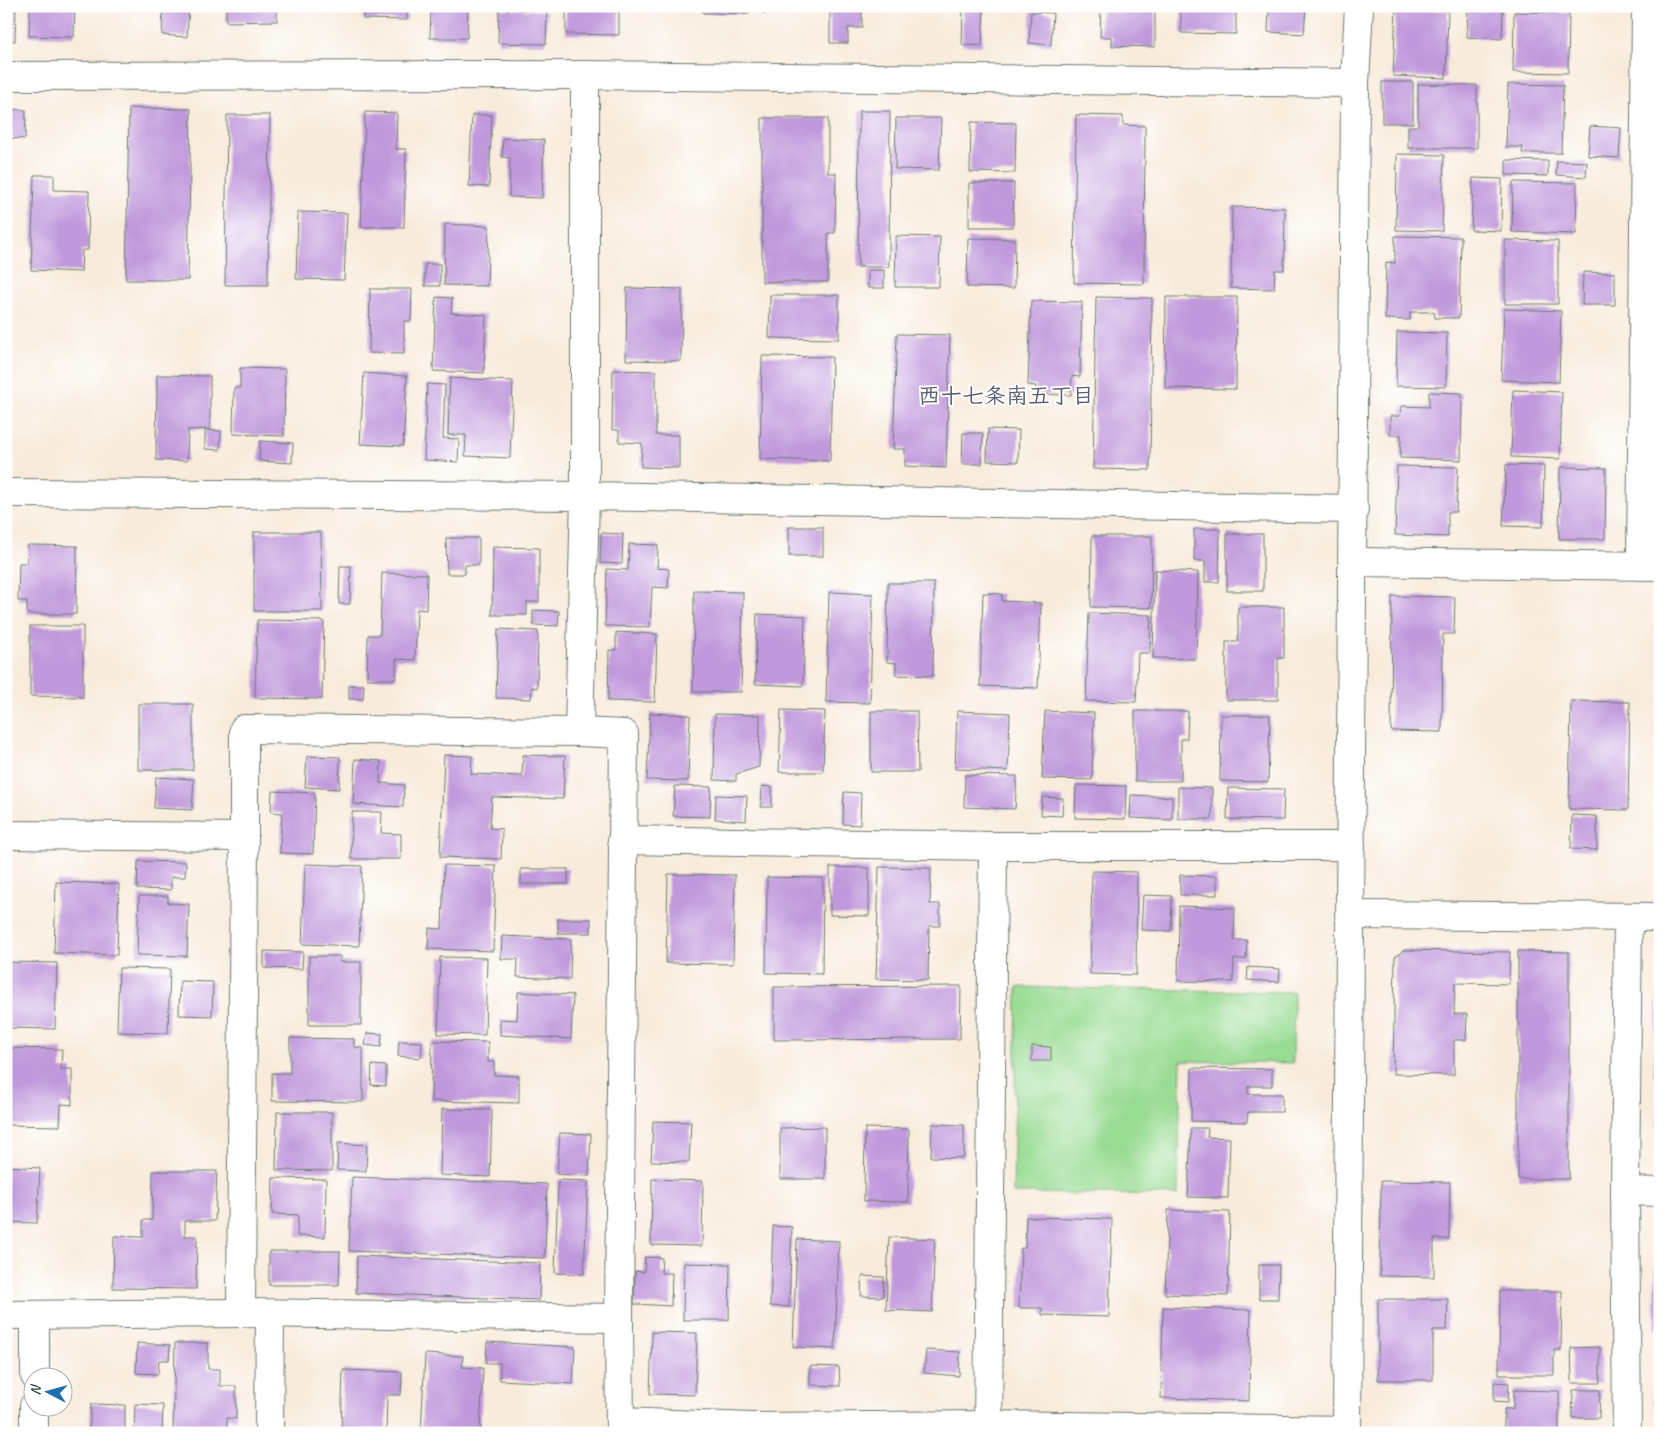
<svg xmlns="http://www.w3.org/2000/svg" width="1666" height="1439" font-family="Caveat,'Klee One',sans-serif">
<rect width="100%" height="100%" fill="#fff"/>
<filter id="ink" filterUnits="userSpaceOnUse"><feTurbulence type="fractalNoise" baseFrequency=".02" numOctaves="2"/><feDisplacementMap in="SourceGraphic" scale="10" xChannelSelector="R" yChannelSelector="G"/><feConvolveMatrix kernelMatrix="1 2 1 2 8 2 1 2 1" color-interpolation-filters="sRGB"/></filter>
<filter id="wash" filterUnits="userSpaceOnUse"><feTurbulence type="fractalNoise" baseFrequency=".0096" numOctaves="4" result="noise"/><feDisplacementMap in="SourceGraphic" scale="20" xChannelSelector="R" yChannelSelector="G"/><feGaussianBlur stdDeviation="1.12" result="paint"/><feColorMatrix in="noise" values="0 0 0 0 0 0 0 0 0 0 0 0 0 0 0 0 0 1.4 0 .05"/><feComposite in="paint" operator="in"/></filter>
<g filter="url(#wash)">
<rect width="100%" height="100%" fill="#f8ebdb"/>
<!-- green -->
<path fill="#98db92" stroke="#5c8c63" d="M1017,987l277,5 -1,71 -112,-2 -3,134 -165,-2z"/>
<g id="blocks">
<!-- building -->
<g fill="#c098dc">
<path d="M30,6h45l-1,31 -45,-1z"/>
<path d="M163,6h26l-2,31 -25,-2z"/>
<path d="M226,6h51v15l-51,1z"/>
<path d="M363,6h44v14l-44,-1z"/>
<path d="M431,6h37l-1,32h-37z"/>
<path d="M566,6h53v29l-53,-1z"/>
<path d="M703,6h45v8l-45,-1z"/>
<path d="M763,6h17l-1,8 -16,-1z"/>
<path d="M963,6h21l-2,40 -20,-1z"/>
<path d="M1101,6h54v41l-43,-1v-9h-12z"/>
<path d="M1181,6h55v28l-55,-1z"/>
<path d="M1269,6h37l-2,28 -36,-2z"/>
<path d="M1503,6l-1,33 -35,-2 1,-30z"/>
<path d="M6,8h10l-1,33h-9z"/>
<path d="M830,8h32v20h-14v15h-18z"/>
<path d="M499,9l48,2 -1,33 -48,-1z"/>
<path d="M1396,9l52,2 -2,67 -53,-2z"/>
<path d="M1031,12l22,1 -2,32 -22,-2z"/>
<path d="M1514,12l55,1 -1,60 -55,-1z"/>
<rect x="1382" y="82" width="31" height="41"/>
<path d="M1418,84l59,1v63h-69v-22h10z"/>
<path d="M1508,84l55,1 -2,68h-39l1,-6h-17z"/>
<path d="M129,108l62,1 -3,171h-62z"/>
<path d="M6,109l20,1 -1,29 -19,-1z"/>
<path d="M859,111h31l-1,156h-31z"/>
<path d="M365,112l32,1 -1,36h10l-2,78h-43z"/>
<path d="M227,115h43l-2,170h-43z"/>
<path d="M472,115h20l-3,72 -20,-1z"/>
<path d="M1076,115l47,1v9l22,1 -1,158 -70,-1z"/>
<path d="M762,118h66v55h8l-1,60h-7v49h-66z"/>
<path d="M896,118h45l-2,52 -44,-1z"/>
<path d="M971,122l45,1 -1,50 -45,-1z"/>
<path d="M1590,126l31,2 -2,30 -31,-2z"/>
<path d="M503,138l41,2 -2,58 -33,-1 1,-39 -8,-1z"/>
<path d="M1397,154l47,1 -2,76 -46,-1z"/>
<path d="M1506,160l42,1v15l-42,-1z"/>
<path d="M1557,161l30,1 -1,15 -30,-2z"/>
<path d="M34,175h20v15l35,1 -1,59h-6l-1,22 -50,-2z"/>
<path d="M1473,178l29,1 -1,52 -30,-1z"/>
<path d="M6,180h3l-1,25h-2z"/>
<path d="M1513,182l64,1 -1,51 -64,-2z"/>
<path d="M969,183h45l-1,44h-44z"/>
<path d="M1232,207l53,1 -1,62h-9l-1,19 -43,-1z"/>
<path d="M298,212l49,1 -3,67 -48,-1z"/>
<path d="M6,217h3l-1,31h-2z"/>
<path d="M445,224l44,2 -2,60 -43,-1z"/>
<path d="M896,236l44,1 -1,50h-44z"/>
<path d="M1395,236l66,1 -2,81h-24l-1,-6h-24v8l-25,-1 1,-57 9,1z"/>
<path d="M968,238l47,1 -1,49 -47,-1z"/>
<path d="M1505,240l53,1v63h-53z"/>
<rect x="425" y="264" width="15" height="22"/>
<rect x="868" y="270" width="16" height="18"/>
<path d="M1583,272l32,1v32h-33z"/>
<path d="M627,288l55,1 -1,72 -55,-1z"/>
<path d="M370,289h42l-1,32h-7v33l-35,-1z"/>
<path d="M770,295h69v44l-70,-1z"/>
<path d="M436,297l16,1 -1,15 35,2 -2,58 -51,-2z"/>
<path d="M1096,297l56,1 -2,172 -57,-1z"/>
<path d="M1166,297h71l-1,92 -71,-1z"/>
<path d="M1031,301l51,1 -2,75 -8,-1 -1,19 -35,-1v-8l-8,-1z"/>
<path d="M1504,309l57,2 -2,71 -58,-2z"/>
<path d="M1397,332l50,1 -1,54 -50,-1z"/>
<path d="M897,334l53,1 -4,133 -41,-2v-17h-12z"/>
<path d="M762,356l70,1 -2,104 -70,-2z"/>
<path d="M240,368l45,1 -1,67 -51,-2 1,-46h6z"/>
<path d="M613,370l43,1v64h23v33l-38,-1 1,-24 -23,-1v-12h-7z"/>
<path d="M364,373l43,3 -4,70 -43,-2z"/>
<path d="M157,375l53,1v53l-22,1 -1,31 -31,-1z"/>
<path d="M450,378l63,3 -3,77 -45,-2 1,-21h-18z"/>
<path d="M427,384l18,1 -2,53 16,1 -1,23 -34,-2z"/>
<path d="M1513,390l49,2 -2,67 -49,-2z"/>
<path d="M1429,392l33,1 -1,67 -61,-2 1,-23h-11v-19h10l1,-10 28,1z"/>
<path d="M988,429l31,1 -1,32 -31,-1z"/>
<path d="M205,430l16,1 -1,19 -15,-1z"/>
<path d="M963,433h20l-1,31h-20z"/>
<path d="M260,441l33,2 -1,20 -33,-2z"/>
<path d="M1506,465l38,1 -1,61 -40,-1z"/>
<path d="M1397,466l61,1 -2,45h-8v25l-53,-2z"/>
<path d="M1560,467l46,1 -1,71h-46z"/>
<rect x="789" y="527" width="34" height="29"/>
<path d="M1194,529h26l-1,53h-14v-21h-11z"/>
<path d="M254,532h67l1,79h-68z"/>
<path d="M601,533l22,1 -1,30 -22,-1z"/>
<rect x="1227" y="534" width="36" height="57"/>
<path d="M1092,536h60l-1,72 -60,-1z"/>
<path d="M446,538h33v27h-14v9h-18z"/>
<path d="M629,544l29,1 -1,23 12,1 -1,19 -16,-1 -2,40 -45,-1 2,-57 21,1z"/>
<path d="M28,545l49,1 -1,68h-49v-13h-9l1,-38h8z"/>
<path d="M493,547l46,1v54h-12v13h-35z"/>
<path d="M340,566h11l-1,38h-11z"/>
<path d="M1155,570l43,2 -2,87 -43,-1z"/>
<path d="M382,573l45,1 -1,36 -9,-1 -2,51 -19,-1v20h-29l1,-44h12z"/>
<path d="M888,583h46l-1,93 -37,-1v-12l-9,-1z"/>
<path d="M694,591l49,1 -2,100h-48z"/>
<path d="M829,592l44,2 -3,109 -44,-1z"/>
<path d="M983,593l19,1v7l39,2 -3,85 -58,-2z"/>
<path d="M1392,596l63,1 -1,37h-11l-1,98 -51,-1z"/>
<path d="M1238,607h46v51h-6v42h-52v-58h12z"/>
<path d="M533,610l26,1 -1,15 -25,-1z"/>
<path d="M1089,613l62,2 -1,38h-12l-2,49 -50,-1z"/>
<path d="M757,614l48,2 -2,70 -48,-2z"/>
<path d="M257,620l67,1 -2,78 -67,-1z"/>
<path d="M30,626h53v71l-53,-1z"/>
<path d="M498,629l40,2 -1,57 -5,-1 -1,12 -35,-1z"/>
<path d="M616,632l41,2 -2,68 -47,-1 1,-51h7z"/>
<path d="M349,685h15l-1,14h-14z"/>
<path d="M1571,701l59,1 -2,108 -59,-1z"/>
<rect x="138" y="704" width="55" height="66"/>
<path d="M781,710l44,1 -2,61h-44z"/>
<path d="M871,711h46l1,61h-47z"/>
<path d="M957,711l53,2 -2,58 -53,-2z"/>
<path d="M1045,711l49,2 -2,67 -50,-1z"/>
<path d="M1135,711h53l-1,28h-6v42h-46z"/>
<path d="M650,713l40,2 -2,66 -41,-1z"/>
<path d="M715,714l45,1 -1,52 -23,7v7l-22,-1z"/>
<path d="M1221,715h49l-2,67 -48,-1z"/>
<path d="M444,755l28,1 -1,18 51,2 1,-21 42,1 -2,43 -71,-2 -2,31 12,1 -1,30 -61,-2z"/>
<path d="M307,756l33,1 -1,32 -34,-2z"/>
<path d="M355,759l26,2 -1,22 24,2 -1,22 -50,-3z"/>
<path d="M965,775l52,1 -2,33 -51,-2z"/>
<path d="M156,777l38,2 -2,31 -38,-2z"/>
<path d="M1076,785l50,1 -1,33 -50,-1z"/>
<path d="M675,786l36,1 -1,30 -37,-1z"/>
<path d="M762,786l10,1v20h-11z"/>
<path d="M1178,787l34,1v31h-34z"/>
<path d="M1228,788l56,1 -1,31 -56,-1z"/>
<path d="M272,791l43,2 -2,61 -33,-1 2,-40 -11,-1z"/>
<path d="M844,792l17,1 -1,32 -17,-1z"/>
<path d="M716,795l31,1 -1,25 -31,-2z"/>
<path d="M1131,795l41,2v23l-42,-2z"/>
<path d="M1042,797l21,1 -1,18 -21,-1z"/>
<path d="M352,812h30l-1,21 20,1v25h-50z"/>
<path d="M1572,815l25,1v34l-26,-1z"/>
<path d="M138,861l48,1 -1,15h-14v13l-34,-1z"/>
<path d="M305,864l57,2 -3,80 -57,-2z"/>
<path d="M444,865l52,1 -3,85 -65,-2 1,-21 13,1z"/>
<path d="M830,867l39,1v48l-39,-1z"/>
<path d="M879,867l52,1 -1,36h10v22h-11l-1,54 -52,-1z"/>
<rect x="521" y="869" width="47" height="15"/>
<path d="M1092,871l45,1 -1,103 -46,-1z"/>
<path d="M668,874l67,1 -2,89 -67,-1z"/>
<path d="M1180,875l37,1v19h-37z"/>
<path d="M767,877l56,1 -1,96 -56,-1z"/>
<path d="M56,882l63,2 -2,71 -63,-2z"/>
<path d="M1143,895l29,1 -1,35 -30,-1z"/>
<path d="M139,896h29v7l21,1 -2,52 -50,-1z"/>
<path d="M1179,906l56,2 -1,32h13l-1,19h-12l-1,23 -55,-1z"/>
<rect x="558" y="919" width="33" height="14"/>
<path d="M502,936l69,3 -1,40 -53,-2 1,-18h-17z"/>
<path d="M1404,950l106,2 -1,32 -54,-1 -1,31h13l-1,26h-12v35l-61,-1 2,-117z"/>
<path d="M264,951l39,1 -1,17 -38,-1z"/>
<path d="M1518,951l51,1v227h-51z"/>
<path d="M309,956h31v6h21v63h-52z"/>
<path d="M440,957l47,1 -2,77 -47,-1z"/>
<path d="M6,962l51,1 -2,66 -49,-1z"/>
<path d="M1248,967l32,2 -1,13 -32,-2z"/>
<path d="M119,968l51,1 -2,64 -51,-1z"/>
<path d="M180,981l33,1 -1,34 -33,-1z"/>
<path d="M961,986l-1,53 -186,1v-53z"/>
<path d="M518,992l55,3 -2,44 -71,-4v-16l17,1z"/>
<path d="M1657,992l3,1v87h-6z"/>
<path d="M367,1033l15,1 -1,13 -16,-2z"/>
<path d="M290,1038l64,1v8l9,1v54l-91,-1v-28h18z"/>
<path d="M399,1041l23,1 -1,16 -23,-2z"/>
<path d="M432,1041l56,1v20h6v13l25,1v27l-88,-2z"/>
<path d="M1032,1046l19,1v14h-19z"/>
<path d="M6,1048l56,1 -1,20h11v36l-11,-1 -1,22 -54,-1z"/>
<path d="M372,1065l14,1v20l-15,-1z"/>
<path d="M1192,1068l80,1v17h-24v8h34v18h-34l-1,10 -56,-1z"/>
<path d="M1658,1097h2v56h-5z"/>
<path d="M442,1109l50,1 -2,67 -50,-2z"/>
<path d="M277,1112h55v59l-56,-1z"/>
<path d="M653,1121l38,1 -2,40 -38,-1z"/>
<path d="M932,1124l32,1v33l-33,-1z"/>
<path d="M825,1127v52h-45v-51z"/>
<path d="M865,1128l44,1 -1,73 -44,-1z"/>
<path d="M1191,1128h17l-1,9 23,1 -2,60 -40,-1z"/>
<path d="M560,1133l31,1 -2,42 -32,-2z"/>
<path d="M338,1143l29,2 -1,26 -29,-1z"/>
<path d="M6,1166l34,2 -3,55 -31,-1z"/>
<path d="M153,1171h64l-2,50h-30v15h12l-1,53 -83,-1 1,-52 29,1v-17h9z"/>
<path d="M352,1177l195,7 -2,74 -196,-7z"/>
<path d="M273,1178l53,1 -1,58 -28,-1 1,-21 -26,-1z"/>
<path d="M652,1179l51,2 -1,65 -51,-1z"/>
<path d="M558,1180l30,1 -4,93 -29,-1z"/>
<path d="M1381,1181l69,1 -1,57h-15v38l-54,-1z"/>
<path d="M1168,1210l62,2 -2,84 -63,-2z"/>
<path d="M1026,1217l86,2 -3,98 -67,-2v-7h-23l2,-60h4z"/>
<path d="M773,1226l19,1 -3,80 -19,-1z"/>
<path d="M1656,1233h4v96h-5z"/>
<path d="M889,1237l46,2 -3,73 -46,-2z"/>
<path d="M797,1239l42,2 -4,108 -42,-2z"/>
<path d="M269,1251h71l-1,34h-70z"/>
<path d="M357,1256l183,7 -1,37 -183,-7z"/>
<path d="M645,1257l17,1 -1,15h11l-1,33 -37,-2 1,-33 9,1z"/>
<path d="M684,1263l46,1 -1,56h-46z"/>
<path d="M1259,1265h20l-1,34h-19z"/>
<path d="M862,1276l22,1 -1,20 -22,-1z"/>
<path d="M1500,1291h62l-1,59h-7v25h-55z"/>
<path d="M1378,1299h70l-1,31h-14v50h-55z"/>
<path d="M1163,1307l88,3 -2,91 -88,-3z"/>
<path d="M652,1332l45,1 -2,62 -45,-1z"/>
<path d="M487,1342l88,5 -2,37 -73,-4v-17h-14z"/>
<path d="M1658,1342h2v65h-5z"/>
<path d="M137,1343l33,2 -1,15h-10l-1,14 -22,-1z"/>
<path d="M175,1343h33v26h12v17h16v33l-9,-1v15h-54z"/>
<path d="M1600,1347v36h-28l-1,-35z"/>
<path d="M926,1350l34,2 -1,24 -35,-3z"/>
<path d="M425,1354l38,2 -1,11 21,1 -3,65h-59z"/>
<path d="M810,1366l29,1 1,19 -30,-1z"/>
<path d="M343,1370l59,2 -1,23h-14l-1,38h-45z"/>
<path d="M1494,1382l15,1 -1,19 -14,-1z"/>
<path d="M1514,1390l45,1v42h-55v-24h9z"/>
<path d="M1573,1390h27l-1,28h-27z"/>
<path d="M91,1404l34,1v28h-36z"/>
<path d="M135,1404l28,1 -1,28h-28z"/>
</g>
</g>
</g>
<g filter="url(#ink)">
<use href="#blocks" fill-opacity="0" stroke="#6b7a6e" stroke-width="1"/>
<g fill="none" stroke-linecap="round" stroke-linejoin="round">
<!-- minor casing -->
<g stroke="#6b7a6e" stroke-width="30">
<g id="minor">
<path d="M585,75v421l-6,236 45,2 -5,584 1,115"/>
<path d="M6,76l579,-1 770,8"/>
<path d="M6,493l579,3 769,13"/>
<path d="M1353,562l305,4"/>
<path d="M1641,566l5,-560"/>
<path d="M6,835l238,2 -3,476"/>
<path d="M244,837v-108l335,3"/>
<path d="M622,840l371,6h358"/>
<path d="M1349,915l311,2"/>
<path d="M1625,1191l35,1"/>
<path d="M6,1315l235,-2 378,5"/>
<path d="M35,1376v-61"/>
<path d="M621,1422l130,5 238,-2 358,5"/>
<path d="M34,1433v-27"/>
<path d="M269,1433l1,-119"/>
<path d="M988,1433l5,-587"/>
<path d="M1347,1433l8,-1350 4,-77"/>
<path d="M1627,1433l-2,-242 3,-273"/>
</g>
</g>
<!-- minor -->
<use href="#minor" stroke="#fff" stroke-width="28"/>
</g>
</g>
<g text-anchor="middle" stroke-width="4" stroke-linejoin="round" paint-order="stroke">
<!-- neighbourhood labels -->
<g font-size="22" font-weight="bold" fill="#575d6f" stroke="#fff">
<text x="1006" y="403">西十七条南五丁目</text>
</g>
</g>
<!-- margin -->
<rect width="1666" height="1439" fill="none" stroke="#fff" stroke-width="25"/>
<!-- north arrow -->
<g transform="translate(48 1392) rotate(276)"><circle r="24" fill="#ffffff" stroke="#a5b1ae"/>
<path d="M0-4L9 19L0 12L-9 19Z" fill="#1f6fb2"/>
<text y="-8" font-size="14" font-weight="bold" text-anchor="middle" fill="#1f3d34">N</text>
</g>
</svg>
